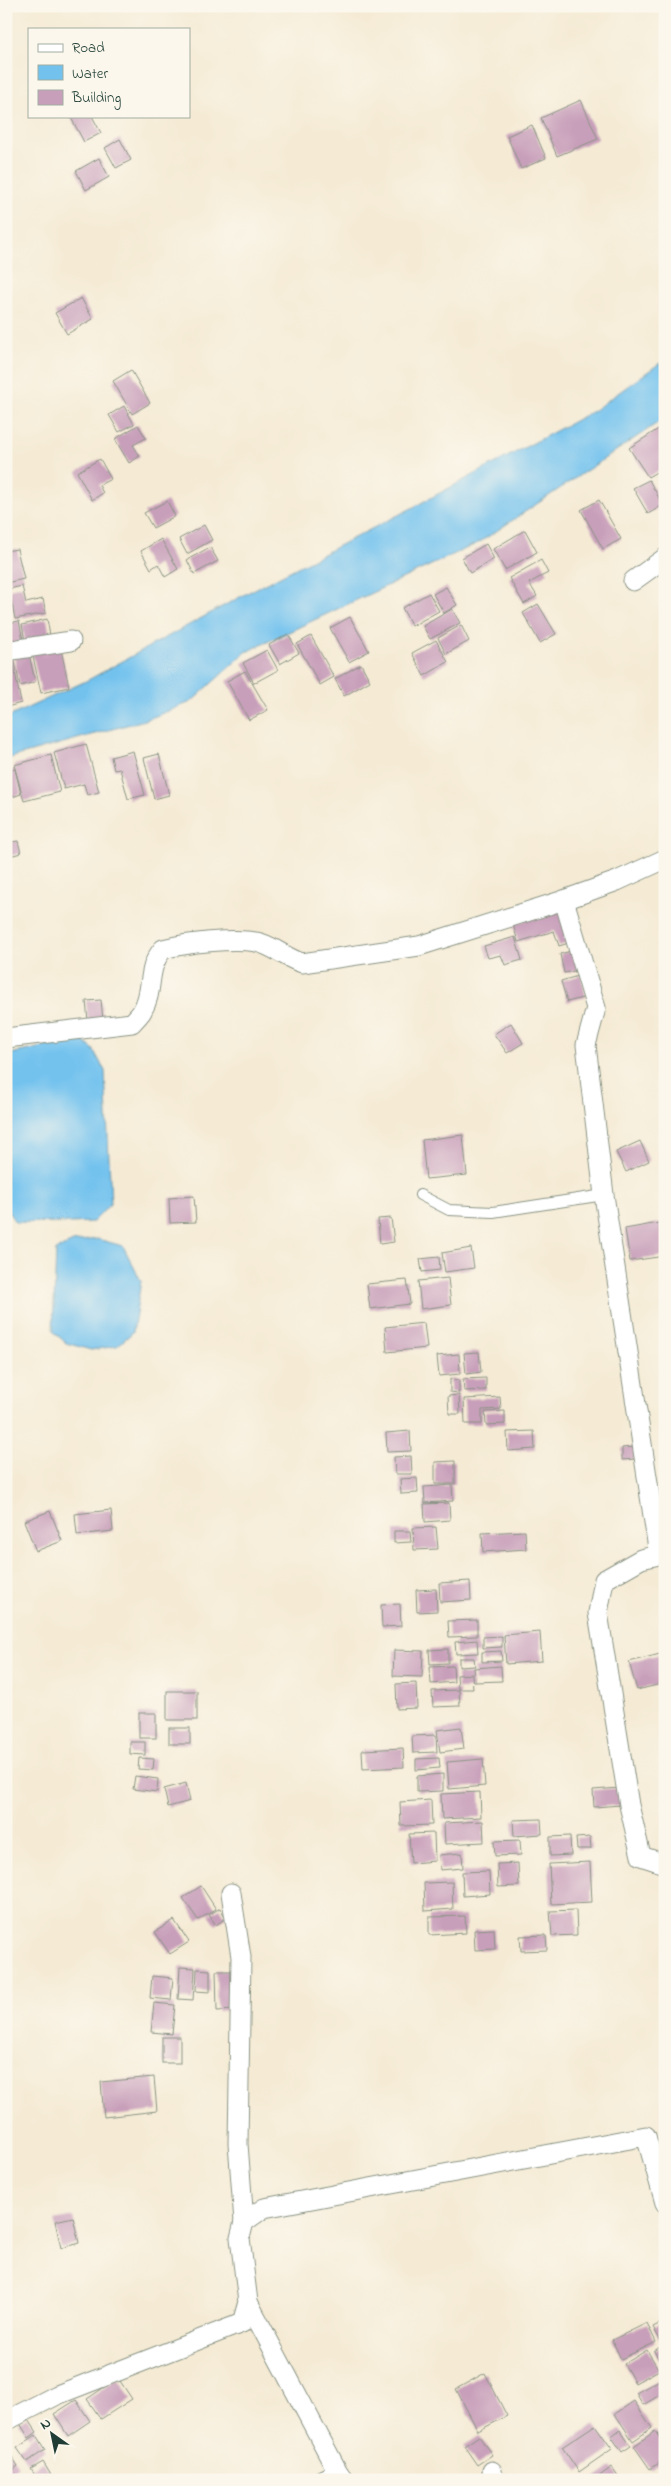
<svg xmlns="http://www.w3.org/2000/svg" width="671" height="2486" font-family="'Indie Flower',sans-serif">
<rect width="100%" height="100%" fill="#fbf7ec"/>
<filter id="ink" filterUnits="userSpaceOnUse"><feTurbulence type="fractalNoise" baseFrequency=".02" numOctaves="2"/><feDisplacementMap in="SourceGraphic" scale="10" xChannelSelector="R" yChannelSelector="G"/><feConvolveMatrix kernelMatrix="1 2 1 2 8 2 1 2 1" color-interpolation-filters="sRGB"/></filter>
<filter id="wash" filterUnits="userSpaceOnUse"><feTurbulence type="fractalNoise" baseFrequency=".0096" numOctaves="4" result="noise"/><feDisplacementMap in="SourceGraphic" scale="20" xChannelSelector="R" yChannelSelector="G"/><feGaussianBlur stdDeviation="1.12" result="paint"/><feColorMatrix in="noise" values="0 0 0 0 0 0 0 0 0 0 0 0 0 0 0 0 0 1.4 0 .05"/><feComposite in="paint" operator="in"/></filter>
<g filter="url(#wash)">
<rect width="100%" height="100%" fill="#f5ebd5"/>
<!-- water -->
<g fill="#73c2ee" stroke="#498091">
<path d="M660,363l5,6v49l-185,124 -234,110 -55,50 -43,17 -142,40v-41l82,-38 163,-89 159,-82 183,-98z"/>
<path d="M80,1039l13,10 12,22 6,132 -18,19 -23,1 -55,-1 -9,-14v-153z"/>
<path d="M97,1239l26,7 18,35 -8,51 -16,14 -26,4 -25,-7 -13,-12 3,-81 17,-8z"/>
</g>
<g id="blocks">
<!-- building -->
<g fill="#c89fba">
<path d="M581,100l17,39 -41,17 -16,-38z"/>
<path d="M70,116h22l9,17 -17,9z"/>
<path d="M532,125l14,33 -25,11 -14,-33z"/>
<path d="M120,139l11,21 -15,8 -11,-20z"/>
<path d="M99,158l10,19 -23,13 -10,-19z"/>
<path d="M81,298l12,21 -26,15 -12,-21z"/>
<path d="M131,370l19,33 -18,11 -19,-33z"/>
<path d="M124,406l10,18 -15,8 -10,-17z"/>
<path d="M138,425l8,13 -13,7 7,11 -11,7 -14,-24z"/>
<path d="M660,428l5,7v32l-17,10 -19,-29z"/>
<path d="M100,459l11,20 -12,6 4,8 -11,7 -15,-28z"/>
<path d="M649,480l14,25 -15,9 -15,-26z"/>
<path d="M599,500l22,39 -18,10 -22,-39z"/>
<path d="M167,501l8,15 -22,12 -9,-15z"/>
<path d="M204,525l8,15 -25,14 -8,-15z"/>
<path d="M525,530l12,22 -32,18 -12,-21z"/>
<path d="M161,539l17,30 -13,8 -7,-13 -7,5 -10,-18z"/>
<path d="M486,544l8,15 -24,14 -8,-15z"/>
<path d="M210,547l8,14 -24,13 -7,-14z"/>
<path d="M17,549l7,30 -18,4v-32z"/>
<path d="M541,560l7,13 -19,10 8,13 -13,8 -15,-26z"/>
<path d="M22,586l4,17 17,-4 3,14 -31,6 -6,-30z"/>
<path d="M446,587l11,18 -13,8 -11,-19z"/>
<path d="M429,593l10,18 -27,15 -10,-18z"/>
<path d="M538,604l18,30 -16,9 -17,-30z"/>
<path d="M452,609l8,14 -30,16 -7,-13z"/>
<path d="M350,617l19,34 -20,11 -19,-34z"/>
<path d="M47,619l4,22 -25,5 -4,-21z"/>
<path d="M19,621l5,24 -18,4v-25z"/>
<path d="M461,625l8,16 -23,13 -8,-16z"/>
<path d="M288,634l11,19 -19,11 -11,-19z"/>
<path d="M311,636l23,41 -14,8 -23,-41z"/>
<path d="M436,640l12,22 -24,14 -12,-23z"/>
<path d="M60,645l9,42 -28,6 -9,-41z"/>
<path d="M28,649l7,33 -15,4 -7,-34z"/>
<path d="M267,650l11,20 -24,13 -11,-20z"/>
<path d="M11,652l10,51 -14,4 -1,-54z"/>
<path d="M361,664l9,17 -26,15 -9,-17z"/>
<path d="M245,671l23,39 -19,10 -22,-39z"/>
<path d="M86,744l13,48 -12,3 -3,-11 -20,5 -10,-36z"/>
<path d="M133,751l12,44 -17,4 -8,-30 -6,1 -3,-13z"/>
<path d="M159,754l10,41 -15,4 -10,-41z"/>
<path d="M51,755l9,37 -36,9 -10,-36z"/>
<path d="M15,769l6,25 -12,4 -3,-26z"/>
<path d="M18,841l3,12 -15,4v-14z"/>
<path d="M562,909l10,33 -13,4 -5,-15 -36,11 -5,-18z"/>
<path d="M515,937l7,23 -17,5 -4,-10 -13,3 -4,-12z"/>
<path d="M575,950l4,20 -15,3 -4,-19z"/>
<path d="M581,975l5,22 -19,5 -6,-21z"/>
<path d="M101,1000l2,20 -15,1 -2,-20z"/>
<path d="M511,1023l12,20 -16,10 -13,-19z"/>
<path d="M463,1135l4,40 -41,4 -4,-39z"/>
<path d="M640,1141l9,20 -23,11 -10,-20z"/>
<path d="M194,1196l2,26 -26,1 -1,-25z"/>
<path d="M391,1218l3,24 -14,2 -2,-25z"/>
<path d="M664,1222l1,34 -35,5 -5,-32z"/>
<path d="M471,1248l3,20 -29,4 -3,-19z"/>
<path d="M439,1257l1,13 -18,2 -2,-13z"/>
<path d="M448,1278l3,27 -30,4 -3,-28z"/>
<path d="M407,1280l3,24 -40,5 -3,-25z"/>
<path d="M424,1323l3,25 -40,4 -2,-25z"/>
<path d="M479,1352l2,20 -15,2 -2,-21z"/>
<path d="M459,1354l1,20 -21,2 -2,-20z"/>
<path d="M486,1378v12l-22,1 -1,-12z"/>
<path d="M450,1379l9,1v13l-9,-1z"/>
<path d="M459,1395l1,19h-11l-1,-18z"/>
<path d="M500,1397l1,12 -19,1v14h-17l-1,-25z"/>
<path d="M505,1411v13l-19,1 -1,-13z"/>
<path d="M410,1431l1,20 -24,1 -1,-19z"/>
<path d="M534,1431l1,18 -27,2 -1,-19z"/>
<path d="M635,1447v12l-13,1v-12z"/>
<path d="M411,1456l1,18h-17l-1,-17z"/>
<path d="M455,1461v23h-20v-22z"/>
<path d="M417,1478l1,15 -17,1 -1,-15z"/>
<path d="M452,1485l1,16 -28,2 -1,-16z"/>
<path d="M449,1503l1,17 -25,2 -1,-18z"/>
<path d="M111,1510l2,21 -36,4 -2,-21z"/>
<path d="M50,1511l12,30 -26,10 -12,-30z"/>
<path d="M436,1527l2,22 -24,1 -1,-22z"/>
<path d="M394,1531h16l1,11 -17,1z"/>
<path d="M525,1531l1,18 -43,3 -1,-19z"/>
<path d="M470,1581l1,19 -31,2 -1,-19z"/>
<path d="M436,1589l1,22 -20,1 -1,-22z"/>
<path d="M400,1604l1,22 -19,1 -1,-22z"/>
<path d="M477,1620v16l-28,1 -1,-16z"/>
<path d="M540,1632l2,29 -36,3 -2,-29z"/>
<path d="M502,1636v11l-19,1v-11z"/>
<path d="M477,1640l1,13 -22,1 -1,-12z"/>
<path d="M448,1649v14l-18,1 -1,-14z"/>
<path d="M394,1650l29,1 -1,26 -29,-1z"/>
<path d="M501,1651l1,10 -20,1v-10z"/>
<path d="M660,1654l5,17v12l-28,7 -8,-28z"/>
<path d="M459,1658h15l1,8 -16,1z"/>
<path d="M453,1666l1,16 -23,2 -1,-17z"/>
<path d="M501,1666l1,15 -27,1 -1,-14z"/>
<path d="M472,1674l1,15h-15l-1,-14z"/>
<path d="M416,1683l1,25 -20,1 -1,-25z"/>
<path d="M459,1690l1,16 -27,1 -1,-16z"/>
<rect x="167" y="1691" width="30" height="29"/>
<rect x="139" y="1713" width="17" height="25"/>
<path d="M461,1727l3,22 -24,3 -3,-22z"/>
<rect x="169" y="1728" width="21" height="16"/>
<path d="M436,1735l1,17 -24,1 -1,-17z"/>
<path d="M130,1742h15v13l-15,-1z"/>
<path d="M403,1748l1,19 -41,2 -1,-19z"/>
<path d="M139,1758l15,1 -1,11 -15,-1z"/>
<path d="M439,1758l1,10 -24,2v-11z"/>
<path d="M483,1759l2,27 -36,3 -2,-27z"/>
<path d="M443,1774v17l-26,1v-16z"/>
<path d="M135,1776l23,3 -1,13 -24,-3z"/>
<path d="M186,1783l4,18 -22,6 -4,-18z"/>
<path d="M620,1788l1,17 -27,2 -1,-17z"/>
<path d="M480,1792l1,25 -39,2 -1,-25z"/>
<path d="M431,1800l1,25 -31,1 -1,-24z"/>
<path d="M541,1819l1,15 -28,2 -1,-16z"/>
<path d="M483,1821l1,21 -39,2 -1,-21z"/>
<path d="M434,1833l1,28 -24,2 -2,-29z"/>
<path d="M570,1836l1,19 -21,1v-19z"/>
<path d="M590,1837l1,12h-14l-1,-11z"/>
<path d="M520,1840l1,15 -26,1 -1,-15z"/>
<path d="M462,1853l1,15 -23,2 -1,-15z"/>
<path d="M590,1862l2,40 -41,2 -2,-40z"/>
<path d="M518,1863l1,23 -21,1 -1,-23z"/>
<path d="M489,1871l1,23 -27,2 -1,-24z"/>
<path d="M452,1882l1,27 -28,2 -1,-28z"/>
<path d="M201,1886l15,23 -18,11 -15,-22z"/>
<path d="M220,1908l6,10 -10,7 -7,-10z"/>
<path d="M576,1910l1,25 -25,1 -2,-25z"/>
<path d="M465,1916l1,17 -37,2v-18z"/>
<path d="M174,1920l15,22 -19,12 -15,-22z"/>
<path d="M494,1929l1,20 -20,1 -1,-20z"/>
<path d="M546,1935l1,15 -26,1 -1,-15z"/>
<path d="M180,1967l15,1 -2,32 -15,-1z"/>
<path d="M197,1969l13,1v22l-14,-1z"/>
<path d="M216,1971h18v39l-17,1z"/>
<path d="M152,1976l21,2 -2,22 -21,-2z"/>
<path d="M154,2003l21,2 -3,29 -21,-2z"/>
<rect x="162" y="2037" width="18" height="26"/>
<path d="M154,2077l3,34 -53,6 -3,-35z"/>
<path d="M73,2217l6,26 -18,5 -6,-27z"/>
<path d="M665,2321v16l-5,3 -7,-13z"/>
<path d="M647,2323l9,19 -35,17 -9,-19z"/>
<path d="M665,2344v26l-11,-19z"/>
<path d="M647,2350l12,20 -24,13 -11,-19z"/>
<path d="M485,2373l22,43 -29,15 -22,-42z"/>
<path d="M118,2378l14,21 -31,20 -14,-20z"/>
<path d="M663,2378l2,14 -22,13 -7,-12z"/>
<path d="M76,2400l14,21 -22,15 -14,-22z"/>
<path d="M634,2401l18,27 -19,13 -18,-27z"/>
<path d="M27,2417l10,15 -8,6 -10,-16z"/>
<path d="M595,2425l17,24 -33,23 -17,-25z"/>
<path d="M620,2430l11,16 -9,6 -11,-16z"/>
<path d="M655,2431l10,14v14l-15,10 -16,-23z"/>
<path d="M36,2435l9,15 -18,12 -10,-14z"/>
<path d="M479,2436l13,19 -15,10 -13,-19z"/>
<path d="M9,2452l9,14 -8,6 -4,-5v-13z"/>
<path d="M43,2462l11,18h-16l-7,-11z"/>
<path d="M612,2467l9,13h-27z"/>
</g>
</g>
</g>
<g filter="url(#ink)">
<use href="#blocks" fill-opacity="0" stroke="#8a9484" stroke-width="1"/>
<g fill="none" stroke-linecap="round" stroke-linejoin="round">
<!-- lane casing -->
<g stroke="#8a9484" stroke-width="12">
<path id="lane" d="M420,1195l29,15 44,2 111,-17"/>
</g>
<!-- street casing -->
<g stroke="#8a9484" stroke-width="21">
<g id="street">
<path d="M633,581l32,-23"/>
<path d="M6,651l65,-10"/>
<path d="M564,900l32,108 -10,37 18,150 55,360 -18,4 -37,21 -6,33 31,192 12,51 24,8"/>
<path d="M6,1038l126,-15c3,-4 8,-8 10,-12 13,-21 3,-41 21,-62 23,-6 70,-11 93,-7 15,2 29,16 46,21l117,-17 145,-46 53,-19 48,-22"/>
<path d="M231,1893l10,64 -3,187 6,78"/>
<path d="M248,2302l90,170"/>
<path d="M6,2421l51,-26 185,-72 6,-21 -8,-64 4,-16 20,-14 382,-72 19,67"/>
<path d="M492,2471l2,9"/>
<path d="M322,2480l16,-8 6,8"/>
</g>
</g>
<!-- lane -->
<use href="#lane" stroke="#fff" stroke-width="10"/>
<!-- street -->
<use href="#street" stroke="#fff" stroke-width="19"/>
</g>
</g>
<!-- margin -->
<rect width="671" height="2486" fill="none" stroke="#fbf7ec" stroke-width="25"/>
<!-- legend -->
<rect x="28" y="28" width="162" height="90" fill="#fbf7ec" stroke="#a3ada2"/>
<rect x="38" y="44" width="25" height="8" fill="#ffffff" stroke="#a3ada2"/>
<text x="72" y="52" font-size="15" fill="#1f3d34">Road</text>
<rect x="38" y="65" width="25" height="15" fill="#73c2ee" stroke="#a3ada2"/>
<text x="72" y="78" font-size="15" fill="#1f3d34">Water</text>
<rect x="38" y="90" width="25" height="15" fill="#c89fba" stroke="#a3ada2"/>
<text x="72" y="102" font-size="15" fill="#1f3d34">Building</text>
<!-- north arrow -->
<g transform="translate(52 2434) rotate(327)" stroke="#fbf7ec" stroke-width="4" paint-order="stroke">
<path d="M0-4L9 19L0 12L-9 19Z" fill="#1f3d34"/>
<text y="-8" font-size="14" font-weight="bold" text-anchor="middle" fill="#1f3d34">N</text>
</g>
</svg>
